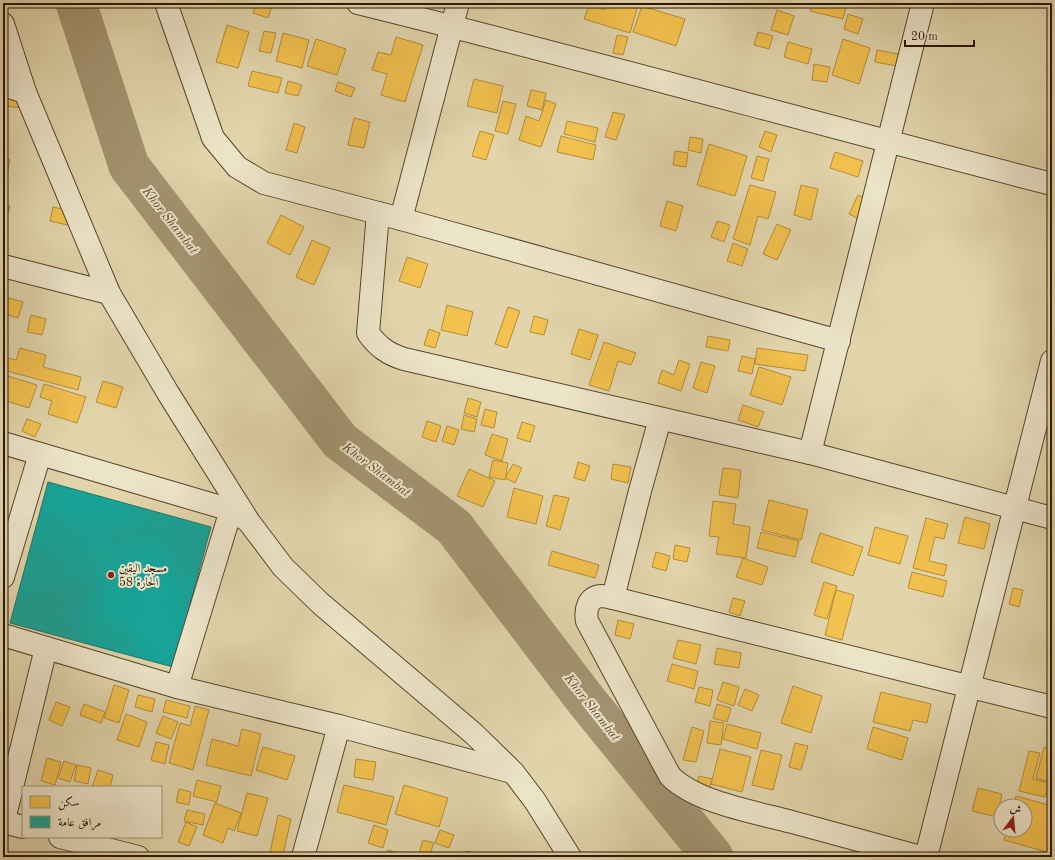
<svg xmlns="http://www.w3.org/2000/svg" width="1055" height="860" font-family="'Old Standard TT',Amiri,serif">
<rect width="100%" height="100%" fill="#e2d5ac"/>
<filter id="stains"><feTurbulence type="fractalNoise" baseFrequency=".005" numOctaves="4"/><feColorMatrix values="0 0 0 0 .2 0 0 0 0 .09 0 0 0 0 .02 0 0 0 .5 -.17"/></filter>
<radialGradient id="worn" r=".72"><stop offset=".6" stop-color="#630" stop-opacity="0"/><stop offset="1" stop-color="#630" stop-opacity=".3"/></radialGradient>
<!-- homes -->
<g fill="#f2c14e" stroke="#b68d37">
<path d="M256,3h6l10,3 -4,12 -15,-5z"/>
<path d="M607,3h25l6,2 -8,28 -46,-14 5,-14 16,5z"/>
<path d="M812,3h35l-4,16 -33,-8z"/>
<path d="M642,6l43,13 -9,27 -43,-14z"/>
<path d="M777,10l17,6 -6,19 -17,-5z"/>
<path d="M848,14l15,5 -5,15 -14,-5z"/>
<path d="M227,25l22,7 -11,36 -22,-6z"/>
<path d="M264,31l12,2 -5,20 -12,-2z"/>
<path d="M758,32l15,4 -4,13 -15,-4z"/>
<path d="M283,33l26,7 -7,28 -26,-7z"/>
<path d="M617,35l11,2 -5,18 -10,-2z"/>
<path d="M396,37l27,8 -18,57 -24,-7 6,-21 -15,-4 6,-18 13,3z"/>
<path d="M316,39l30,10 -9,26 -30,-9z"/>
<path d="M843,39l27,9 -11,36 -27,-9z"/>
<path d="M788,42l24,7 -4,15 -24,-7z"/>
<path d="M877,50l27,5 -2,12 -27,-5z"/>
<path d="M814,64l16,3 -3,15 -15,-2z"/>
<path d="M252,71l30,7 -4,15 -30,-7z"/>
<path d="M474,79l29,7 -6,27 -30,-7z"/>
<path d="M288,81l14,4 -4,11 -13,-3z"/>
<path d="M338,82l17,6 -4,9 -16,-6z"/>
<path d="M531,90l15,3 -4,17 -15,-4z"/>
<path d="M7,93l17,2 -2,13 -17,-2z"/>
<path d="M546,100l10,4 -15,43 -22,-7 7,-24 13,5z"/>
<path d="M503,101l13,3 -8,30 -13,-3z"/>
<path d="M613,112l12,3 -9,25 -11,-3z"/>
<path d="M354,118l16,4 -6,26 -16,-3z"/>
<path d="M567,121l31,7 -3,14 -31,-8z"/>
<path d="M294,123l11,4 -8,26 -11,-3z"/>
<path d="M480,131l14,4 -8,25 -14,-4z"/>
<path d="M765,131l12,4 -6,17 -12,-5z"/>
<path d="M561,136l35,9 -3,15 -36,-8z"/>
<path d="M690,137l13,2 -2,14 -13,-3z"/>
<path d="M709,144l38,12 -12,40 -38,-11z"/>
<path d="M675,151l13,2 -2,14 -13,-2z"/>
<path d="M835,152l28,9 -5,16 -28,-9z"/>
<path d="M757,156l12,3 -6,22 -12,-3z"/>
<path d="M3,158l7,2 -2,10 -5,-1z"/>
<path d="M750,185l26,7 -8,27 -10,-3 -8,29 -17,-6z"/>
<path d="M801,185l17,4 -7,31 -17,-5z"/>
<path d="M858,195l11,5 -10,19 -10,-5z"/>
<path d="M667,201l16,5 -7,25 -16,-5z"/>
<path d="M3,204l7,2 -5,17h-2z"/>
<path d="M53,207l27,6 -4,14 -26,-6z"/>
<path d="M281,215l23,12 -14,28 -23,-12z"/>
<path d="M717,221l13,4 -6,17 -13,-5z"/>
<path d="M777,224l14,6 -14,30 -14,-6z"/>
<path d="M312,240l18,8 -16,37 -18,-8z"/>
<path d="M733,243l15,6 -6,17 -15,-5z"/>
<path d="M407,257l21,7 -8,24 -21,-7z"/>
<path d="M9,298l14,4 -5,16 -14,-4z"/>
<path d="M447,305l26,7 -6,24 -26,-6z"/>
<path d="M508,307l12,4 -13,37 -12,-4z"/>
<path d="M31,315l15,4 -4,16 -15,-3z"/>
<path d="M534,316l14,4 -4,15 -14,-3z"/>
<path d="M429,329l11,4 -5,15 -11,-3z"/>
<path d="M579,329l19,6 -8,25 -19,-6z"/>
<path d="M708,336l22,4 -2,11 -22,-4z"/>
<path d="M604,342l32,11 -5,12 -13,-4 -9,30 -20,-6z"/>
<path d="M20,348l26,7 -3,12 38,10 -3,13 -71,-19 -4,15v-29l13,3z"/>
<path d="M757,348l51,7 -3,16 -50,-7z"/>
<path d="M742,356l13,3 -3,15 -14,-3z"/>
<path d="M679,360l11,4 -9,27 -23,-8 4,-13 12,5z"/>
<path d="M701,362l14,4 -8,27 -14,-5z"/>
<path d="M759,367l32,10 -9,28 -32,-10z"/>
<path d="M8,376l29,9 -8,23 -26,-8v-8z"/>
<path d="M103,381l20,6 -7,21 -20,-6z"/>
<path d="M44,384l42,13 -9,26 -29,-9 4,-13 -12,-4z"/>
<path d="M468,398l13,4 -4,15 -13,-4z"/>
<path d="M743,405l21,7 -6,15 -20,-7z"/>
<path d="M485,409l12,3 -3,16 -13,-3z"/>
<path d="M464,415l13,4 -3,13 -13,-3z"/>
<path d="M27,419l14,5 -6,13 -13,-6z"/>
<path d="M427,421l14,5 -5,16 -14,-5z"/>
<path d="M522,422l13,4 -5,16 -13,-4z"/>
<path d="M447,426l12,4 -5,15 -12,-4z"/>
<path d="M492,434l16,5 -6,22 -17,-6z"/>
<path d="M493,460l15,3 -3,17 -16,-3z"/>
<path d="M578,462l12,4 -5,15 -11,-3z"/>
<path d="M513,464l9,4 -7,15 -10,-5z"/>
<path d="M613,464l18,3 -3,16 -17,-4z"/>
<path d="M723,468l18,2 -3,28 -19,-3z"/>
<path d="M469,469l26,12 -12,26 -26,-11z"/>
<path d="M514,488l29,8 -7,28 -29,-7z"/>
<path d="M554,495l15,3 -9,32 -14,-4z"/>
<path d="M769,500l39,10 -7,30 -39,-10z"/>
<path d="M713,501l23,3 -3,20 17,3 -4,31 -30,-4 3,-17 -10,-1z"/>
<path d="M965,517l25,7 -6,25 -26,-6z"/>
<path d="M926,518l22,6 -4,15 -9,-2 -6,24 18,4 -3,11 -31,-8z"/>
<path d="M875,527l33,9 -8,28 -32,-9z"/>
<path d="M761,532l38,9 -4,16 -38,-9z"/>
<path d="M820,533l43,14 -10,29 -42,-14z"/>
<path d="M675,545l15,3 -3,14 -14,-3z"/>
<path d="M552,551l47,14 -4,13 -47,-13z"/>
<path d="M656,552l14,4 -4,15 -14,-4z"/>
<path d="M743,558l25,9 -6,18 -26,-8z"/>
<path d="M912,572l35,9 -4,16 -35,-9z"/>
<path d="M824,582l13,4 -10,33 -13,-4z"/>
<path d="M1013,588l10,2 -4,17 -10,-3z"/>
<path d="M836,590l18,5 -12,45 -17,-5z"/>
<path d="M733,598l12,3 -5,15 -11,-4z"/>
<path d="M618,620l16,4 -4,15 -15,-4z"/>
<path d="M678,640l23,5 -5,19 -23,-6z"/>
<path d="M717,648l24,5 -2,15 -25,-4z"/>
<path d="M672,664l26,7 -4,18 -27,-8z"/>
<path d="M723,682l16,5 -5,19 -17,-6z"/>
<path d="M114,685l15,5 -10,33 -15,-5z"/>
<path d="M793,686l29,10 -11,37 -30,-10z"/>
<path d="M699,687l14,3 -3,16 -15,-4z"/>
<path d="M745,689l14,6 -7,16 -14,-6z"/>
<path d="M881,692l50,12 -4,19 -14,-3 -3,11 -37,-9z"/>
<path d="M138,695l17,4 -3,13 -17,-5z"/>
<path d="M166,700l24,6 -3,12 -24,-6z"/>
<path d="M56,702l14,5 -8,19 -13,-6z"/>
<path d="M84,704l21,8 -4,11 -21,-8z"/>
<path d="M717,704l14,4 -4,14 -14,-4z"/>
<path d="M195,706l14,4 -16,60 -24,-7 11,-40 10,3z"/>
<path d="M126,714l21,8 -8,25 -22,-7z"/>
<path d="M163,716l15,6 -7,17 -15,-6z"/>
<path d="M710,721l14,2 -3,22 -14,-2z"/>
<path d="M727,724l34,9 -4,16 -34,-10z"/>
<path d="M692,727l12,4 -8,31 -13,-2z"/>
<path d="M873,727l35,11 -6,22 -35,-11z"/>
<path d="M242,729l19,5 -10,42 -45,-11 6,-26 26,7z"/>
<path d="M156,742l13,3 -4,19 -14,-4z"/>
<path d="M795,743l13,3 -7,24 -12,-3z"/>
<path d="M263,747l32,9 -8,24 -31,-10z"/>
<path d="M1044,747l8,2v27l-2,6 -14,-4z"/>
<path d="M720,749l31,8 -9,35 -31,-8z"/>
<path d="M761,750l21,5 -9,35 -21,-5z"/>
<path d="M1029,751l11,2 -7,26 16,4 -4,14 -26,-6z"/>
<path d="M47,758l14,4 -6,23 -14,-4z"/>
<path d="M356,759l20,3 -3,18 -19,-3z"/>
<path d="M64,761l12,4 -6,17 -12,-4z"/>
<path d="M77,765l14,3 -3,16 -14,-3z"/>
<path d="M98,770l15,5 -3,12h-18z"/>
<path d="M699,776l13,3 -4,15 -13,-3z"/>
<path d="M197,780l24,6 -4,16 -24,-6z"/>
<path d="M344,785l50,12 -8,28 -49,-13z"/>
<path d="M404,785l44,13 -9,29 -44,-13z"/>
<path d="M978,788l24,6 -5,23 -25,-6z"/>
<path d="M179,789l12,3 -2,13 -13,-3z"/>
<path d="M247,793l21,5 -11,38 -20,-5z"/>
<path d="M1016,796l36,10v29l-5,17 -43,-12 3,-10h18v-24h-11z"/>
<path d="M215,803l26,10 -7,18 -6,-3 -5,15 -20,-8z"/>
<path d="M187,810l18,4 -2,11 -19,-4z"/>
<path d="M278,815l13,4 -8,36 9,2h-23z"/>
<path d="M186,822l11,5 -8,19 -11,-4z"/>
<path d="M374,825l14,5 -5,18 -15,-5z"/>
<path d="M440,830l14,5 -5,13 -14,-5z"/>
<path d="M423,840l11,3 -5,14h-11z"/>
<path d="M388,850l22,7h-24z"/>
<path d="M466,851l18,4v2h-19z"/>
</g>
<!-- public -->
<path fill="#17a398" stroke="#1d786b" d="M48,482l163,45 -38,140 -163,-44z"/>
<g fill="none" stroke-linecap="round" stroke-linejoin="round">
<!-- river -->
<path stroke="#a49472" stroke-width="41" d="M76,3l53,163 211,275 114,86 131,172 128,158"/>
<!-- minor casing -->
<g stroke="#59452c" stroke-width="24">
<g id="minor">
<path d="M166,3l47,135 24,29 27,16 137,36 438,122"/>
<path d="M358,3c232,57 462,122 694,181"/>
<path d="M3,24l22,68 84,201 59,100 81,129 34,45 37,36 154,131 39,38 22,29 35,56"/>
<path d="M3,85l22,7"/>
<path d="M378,213l-10,120c10,14 20,21 36,26l406,94 242,65"/>
<path d="M401,219l57,-216"/>
<path d="M3,266l106,27"/>
<path d="M660,419l-20,72 -27,107 439,109"/>
<path d="M3,443l228,67 17,11"/>
<path d="M810,453l113,-450"/>
<path d="M3,577l37,-123"/>
<path d="M613,598c-4,-1 -8,-2 -12,-2 -13,1 -16,14 -14,25l83,155c27,27 85,36 122,46 43,12 86,23 129,35"/>
<path d="M3,635l174,52 162,39 173,46"/>
<path d="M177,687l54,-177"/>
<path d="M3,822l20,5"/>
<path d="M3,824l43,-176"/>
<path d="M60,837l78,20"/>
<path d="M303,857l36,-131"/>
<path d="M926,857l126,-496"/>
</g>
</g>
<!-- minor -->
<use href="#minor" stroke="#ece4c9" stroke-width="22"/>
</g>
<!-- markers -->
<circle fill="#8f2418" stroke="#ece4c9" stroke-width="1.5" cx="111" cy="575" r="4"/>
<g text-anchor="middle" stroke-width="4" stroke-linejoin="round" paint-order="stroke">
<!-- poi labels -->
<g font-size="12" fill="#2b1502" stroke="#ece4c9" text-anchor="start">
<text x="119" y="572">مسجد اليقين<tspan x="119" dy="14">الحارة 58</tspan></text>
</g>
<!-- water labels -->
<g font-size="13" font-style="italic" fill="#5b482f" stroke="#ece4c9">
<text transform="translate(171 220) rotate(52)" y="5">Khor Shambat</text>
<text transform="translate(377 469) rotate(37)" y="5">Khor Shambat</text>
<text transform="translate(593 707) rotate(52)" y="5">Khor Shambat</text>
</g>
</g>
<!-- margin -->
<rect width="1055" height="860" fill="none" stroke="#e2d5ac" stroke-width="16"/>
<rect x="4" y="4" width="1047" height="852" fill="none" stroke="#2b1502" stroke-width="2"/>
<rect x="8" y="8" width="1039" height="844" fill="none" stroke="#2b1502"/>
<!-- legend -->
<rect x="22" y="786" width="140" height="52" fill="#ece4c9" stroke="#9f9179"/>
<rect x="30" y="796" width="20" height="12" fill="#f2c14e" stroke="#9f9179"/>
<text x="58" y="806" font-size="12" fill="#2b1502">سكن</text>
<rect x="30" y="816" width="20" height="12" fill="#17a398" stroke="#9f9179"/>
<text x="58" y="826" font-size="12" fill="#2b1502">مرافق عامة</text>
<!-- north arrow -->
<g transform="translate(1013 818) rotate(16)"><circle r="19" fill="#ece4c9" stroke="#9f9179"/>
<path d="M0-3L7 15L0 10L-7 15Z" fill="#8f2418"/>
<text y="-6" font-size="11" font-weight="bold" text-anchor="middle" fill="#2b1502">ش</text>
</g>
<!-- scale -->
<path d="M905 40v6h69v-6" fill="none" stroke="#2b1502" stroke-width="2"/>
<text x="911" y="40" font-size="12" fill="#2b1502" stroke="#ece4c9" stroke-width="3" paint-order="stroke">20 m</text>
<rect width="100%" height="100%" filter="url(#stains)"/>
<rect width="100%" height="100%" fill="url(#worn)"/>
</svg>
